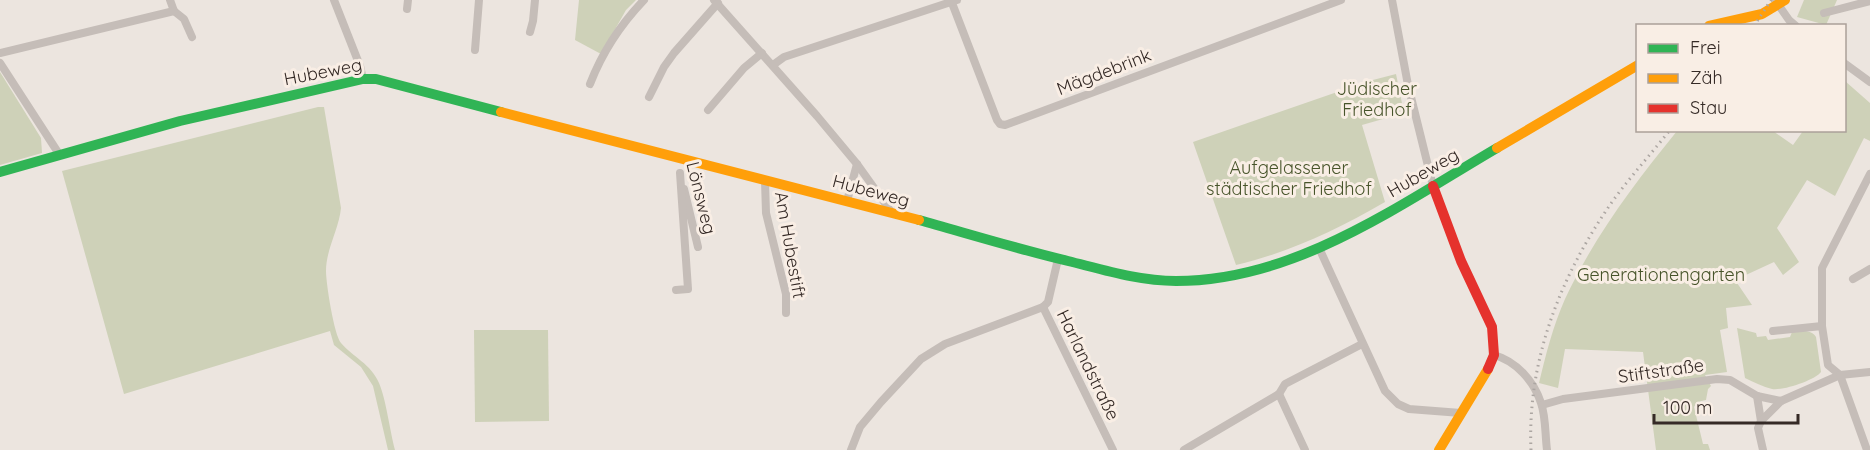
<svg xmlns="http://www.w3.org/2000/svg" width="1870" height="450" font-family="Quicksand,sans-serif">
<rect width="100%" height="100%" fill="#ece5df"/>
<!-- green -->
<g fill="#ced1b8">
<path d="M579,0h57l-10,10 -25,44 -26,-14z"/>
<path d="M1804,0h33l-11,25 -29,-8z"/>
<path d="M0,72l41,66 1,15 -42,12z"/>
<path d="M1396,74l8,39 -42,12 23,77c-48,28 -95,50 -149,63l-43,-123 176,-61z"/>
<path d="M1845,81l25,22v38l-6,-3 -29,58 -28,-16 -30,48 22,34 -16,13 -9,-13 -39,18 17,25 -26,3 2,20 -8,2 7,42 -22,3 6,11 -3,3 -2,11 -9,2 -3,5 9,37h5l2,6h-54l-13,-98 -78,-3 -7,39 -19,-5c7,-29 14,-57 26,-84 29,-62 69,-115 112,-168h96l20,14 10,-14 41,-1z"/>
<path d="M318,107h6l17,101c-2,21 -15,41 -15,63 0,12 8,64 15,72 12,14 30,21 38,40 7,16 11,48 16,67h-7l-15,-64 -12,-19 -27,-22 -4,-14 -206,63 -62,-223z"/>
<path d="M1737,328l19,5 1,4 9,-1 2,4 22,-3 2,-5c9,-1 19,-3 24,5l5,35c-6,8 -38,19 -49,17 -9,-2 -18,-7 -27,-11z"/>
<path d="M474,330h74l1,91 -74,1z"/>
</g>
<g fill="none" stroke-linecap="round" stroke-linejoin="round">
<!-- street -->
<g stroke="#c5bdb8" stroke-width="8">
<path d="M170,0l4,11 10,8 8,18"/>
<path d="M334,0l26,66 3,13"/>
<path d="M714,0l103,116 40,48 35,49"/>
<path d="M1392,0l16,85 25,101"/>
<path d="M1775,0l14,20 7,6"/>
<path d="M952,3l45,117 3,4 5,1 336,-125"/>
<path d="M407,9l1,-9"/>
<path d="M1824,13l46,-12"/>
<path d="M530,32l3,-11 2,-21"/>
<path d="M475,50l4,-50"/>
<path d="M0,53l174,-42"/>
<path d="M0,63l59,91"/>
<path d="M1844,63l26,19"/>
<path d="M773,65l11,-8 173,-57"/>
<path d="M590,84c12,-31 31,-60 54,-84"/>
<path d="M649,97l15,-30 10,-14 44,-50"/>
<path d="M708,110l36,-42 18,-15"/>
<path d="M765,181l1,32 20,81v19"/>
<path d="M684,189l14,58"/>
<path d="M847,201l10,-37"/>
<path d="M1319,248l66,143 13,13 11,5 52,4"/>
<path d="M1853,279l17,-10"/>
<path d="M676,290l12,-1 -8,-116"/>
<path d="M1043,307l70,143"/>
<path d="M1043,307l5,-5 10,-43"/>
<path d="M1822,326v-58l48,-94"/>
<path d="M1494,355c22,6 40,26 47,48 5,14 4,32 6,47"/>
<path d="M1279,394l26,56"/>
<path d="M1757,396l4,25 -3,7 5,22"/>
<path d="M1542,405l21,-6 154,-20 13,1 27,16 24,5"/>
<path d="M1761,421l20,-20 59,-26 -12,-10 -6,-39 -49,5"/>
<path d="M851,450l9,-23 21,-25 40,-43 24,-15 98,-37"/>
<path d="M1184,450l95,-56 6,-10 77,-40"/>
<path d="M1867,450l-27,-75 30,-3"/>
</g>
<!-- fast -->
<g stroke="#30b455" stroke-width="10">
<path d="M0,172l180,-51 183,-42h13l125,33"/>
<path d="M919,220c50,14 99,29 149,41 36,9 71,20 108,20 119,0 222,-75 321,-133"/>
</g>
<!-- slow -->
<g stroke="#ff9f0a" stroke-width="10">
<path d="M1709,26l53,-12 23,-14"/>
<path d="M501,112l418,108"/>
<path d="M1497,148l141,-83"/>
<path d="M1439,450l49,-81"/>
</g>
<!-- jam -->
<path stroke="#e5322d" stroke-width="10" d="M1433,186l28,75 31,66 2,28 -6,14"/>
<!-- rail -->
<g stroke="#aca6a2" stroke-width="3" stroke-dasharray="1.5 4.5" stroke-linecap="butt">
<path d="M1754,26l17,-26"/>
<path d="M1531,450c-4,-90 30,-175 81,-248 18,-25 39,-48 58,-72"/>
</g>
</g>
<g text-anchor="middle" stroke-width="6" stroke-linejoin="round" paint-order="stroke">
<!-- street labels -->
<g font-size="18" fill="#352a26" stroke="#f9eee5">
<text transform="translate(323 72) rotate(-11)" y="6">Hubeweg</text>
<text transform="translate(1104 72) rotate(-21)" y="6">Mägdebrink</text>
<text transform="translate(1423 173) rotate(-30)" y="6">Hubeweg</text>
<text transform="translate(871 191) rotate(15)" y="6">Hubeweg</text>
<text transform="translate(701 198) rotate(76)" y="6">Lönsweg</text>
<text transform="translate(790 245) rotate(80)" y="6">Am Hubestift</text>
<text transform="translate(1088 365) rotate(64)" y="6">Harlandstraße</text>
<text transform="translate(1661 371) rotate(-8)" y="6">Stiftstraße</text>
</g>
<!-- park labels -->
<g font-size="18" fill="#47542a" stroke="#f9eee5">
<text x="1377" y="95">Jüdischer<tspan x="1377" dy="21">Friedhof</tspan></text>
<text x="1289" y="174">Aufgelassener<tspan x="1289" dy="21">städtischer Friedhof</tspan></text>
<text x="1661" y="281">Generationengarten</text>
</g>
</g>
<!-- legend -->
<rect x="1636" y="24" width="210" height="108" fill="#f9eee5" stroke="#aba099" stroke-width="1.5"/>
<rect x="1648" y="44" width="30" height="9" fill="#30b455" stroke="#aba099" stroke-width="1.5"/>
<text x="1690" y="54" font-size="18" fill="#352a26">Frei</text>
<rect x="1648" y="74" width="30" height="9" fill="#ff9f0a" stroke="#aba099" stroke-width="1.5"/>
<text x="1690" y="84" font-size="18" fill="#352a26">Zäh</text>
<rect x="1648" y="104" width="30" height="9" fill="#e5322d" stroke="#aba099" stroke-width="1.5"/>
<text x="1690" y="114" font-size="18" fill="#352a26">Stau</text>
<!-- scale -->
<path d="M1654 414v9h144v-9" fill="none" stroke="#352a26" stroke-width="3"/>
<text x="1663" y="414" font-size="18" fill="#352a26" stroke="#f9eee5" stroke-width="4.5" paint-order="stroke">100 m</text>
</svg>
